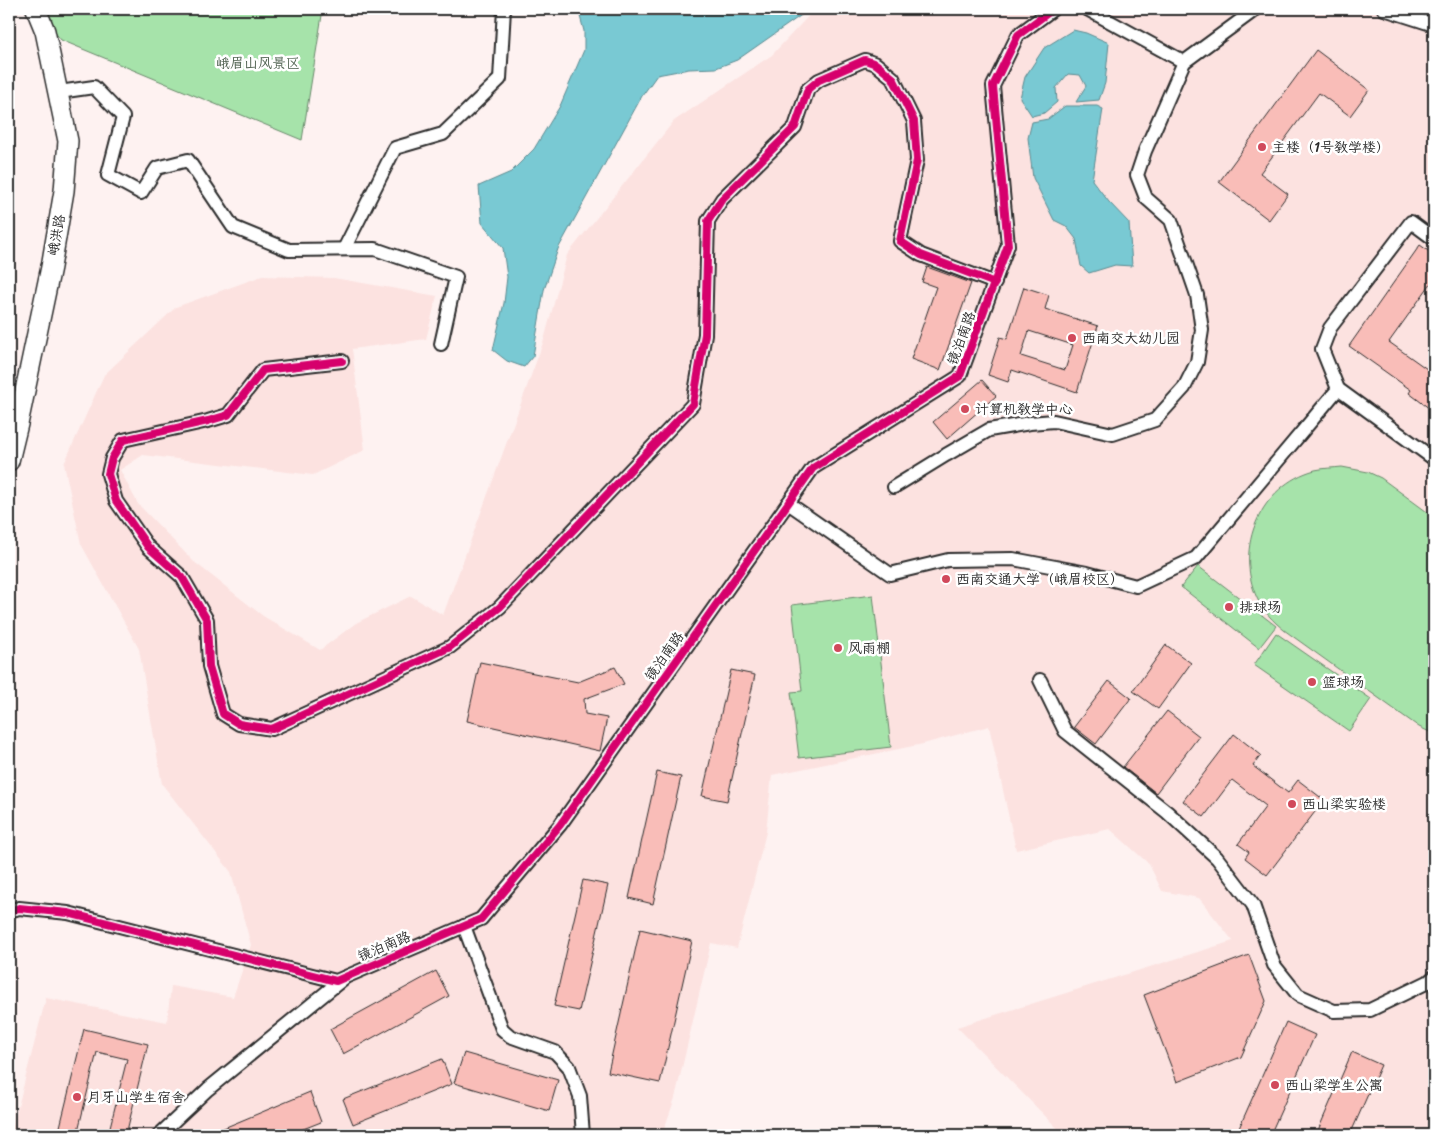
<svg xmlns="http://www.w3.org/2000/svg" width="1443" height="1144" font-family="Sriracha,'LXGW WenKai TC',sans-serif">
<rect width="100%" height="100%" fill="#fef2f1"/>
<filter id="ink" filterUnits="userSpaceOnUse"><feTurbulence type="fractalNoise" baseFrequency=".02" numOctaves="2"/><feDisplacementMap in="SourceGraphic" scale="10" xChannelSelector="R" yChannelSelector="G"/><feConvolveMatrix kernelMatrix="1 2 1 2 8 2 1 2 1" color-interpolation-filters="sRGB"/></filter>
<g filter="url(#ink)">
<!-- built -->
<path fill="#fce2e0" d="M815,9h619v1126h-370l-107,-108 276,-86 -34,-43 -37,-7 -13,-27 -39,-35 -94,21 -27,-124 -66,18 -151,31 -6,57 -29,116 -26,-5 -36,155 -13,37h-650l-1,-1 35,-136 121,24 4,-36 62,11 18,-52 -20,-73 -69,-88 -23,-135 -58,-105 -17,-80 40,-89 72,-68 86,-31 72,2 103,18 -11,43 -74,10 13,101 -52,25 -170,-20 -23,15 18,34 55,57 70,55 57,34 36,-27 55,-27 32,19 46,-124 55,-151 23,-85 107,-134 98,-66z"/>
<!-- green -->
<g fill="#a6e3aa" stroke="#68876a">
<path d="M36,9h287l-21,131 -241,-100z"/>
<path d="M1342,467l26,5 13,6 53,39v217l-15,-7 -135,-97c-11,-9 -21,-19 -27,-32 -23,-50 3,-113 58,-128 9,-2 18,-2 27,-3z"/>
<path d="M1198,566l78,60 -17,22 -78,-61z"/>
<path d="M873,595l18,152 -92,11 -8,-66 11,-1 -10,-86z"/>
<path d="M1276,633l95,66 -22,32 -95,-66z"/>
</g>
<!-- water -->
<g fill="#79c9d3" stroke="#5a8a90">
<path d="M578,9h232l-73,51 -21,8 -27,1 -32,6 -15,21 -84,153 -14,41 -11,66 -9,11 -17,-6 -14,-11 11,-47 3,-26 -4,-29 -21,-25 -3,-37 32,-14 23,-23 26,-43 24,-56v-19z"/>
<path d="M1073,30l13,3 23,10 -4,40 -6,17 -23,2 10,-16 -6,-11 -12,-1 -12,14 1,14 -13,11 -12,3 -12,-18 5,-21 19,-29z"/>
<path d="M1065,106h32l6,3 -11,71 17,22 20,21 3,43 -17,-1 -26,8 -8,-7 -5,-27 -10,-13 -12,-6 -21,-42 -5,-40 4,-16 16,-3z"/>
</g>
<!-- building -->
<g fill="#f9bdb8" stroke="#2b2b2b" fill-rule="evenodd">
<path d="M1316,50l53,40 -19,26 -31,-23 -59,80 28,21 -19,26 -50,-38z"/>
<path d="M1420,245l14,10v24l-45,63 38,27 7,-9v52l-25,-19 2,-3 -62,-44z"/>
<path d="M927,267l44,16 -31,87 -29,-11 25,-72 -14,-5z"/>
<path d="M1024,287l25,8 -4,14 53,17 -21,66 -65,-22 -4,12 -20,-7 12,-38 7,2zM1029,331l44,14 -8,25 -44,-14z"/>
<path d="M982,380l14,16 -49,43 -14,-17z"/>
<path d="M1166,645l25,18 -33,46 -25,-18z"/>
<path d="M480,662l98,20 37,-15 9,17 -40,15 1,15 22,4 -7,33 -133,-30z"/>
<path d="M731,670l24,5 -28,126 -25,-5z"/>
<path d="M1109,681l22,17 -35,46 -22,-17z"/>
<path d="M1167,711l32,25 -43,57 -33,-26z"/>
<path d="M1234,734l27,21 -8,11 35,27 10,-13 26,20 -57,75 -22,-17 4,-6 -11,-8 28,-38 -34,-26 -28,37 -21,-16z"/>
<path d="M657,772l24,5 -28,127 -24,-6z"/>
<path d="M583,880l25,5 -29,126 -25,-5z"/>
<path d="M640,929l52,12 -32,142 -52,-11z"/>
<path d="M1249,955l17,46 -25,56 -64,25 -33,-87z"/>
<path d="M436,971l13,25 -106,58 -13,-25z"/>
<path d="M1286,1022l29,13 -45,100h-34z"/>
<path d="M84,1029l64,15 -22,91h-18l19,-76 -30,-7 -20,83h-19z"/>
<path d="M1352,1052l29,13 -31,70h-34z"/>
<path d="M464,1053l94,27 -9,31 -95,-28z"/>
<path d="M442,1059l10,25 -99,40 -10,-25z"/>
<path d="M310,1092l11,30 -33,13h-81z"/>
</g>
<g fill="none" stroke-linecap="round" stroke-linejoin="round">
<!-- minor casing -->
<g stroke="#2b2b2b" stroke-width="16">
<g id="minor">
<path d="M1087,9l97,53 72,-53"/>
<path d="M1384,9l50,16"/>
<path d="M59,92l35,-5 29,30 -15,58 33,18 16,-25 31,-8 45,67 56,23 86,-1 81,28 -15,67"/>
<path d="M344,249l51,-101 48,-14 57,-55 4,-70"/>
<path d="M342,361l-79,9 -35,45 -20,6 -85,19 -11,18 -4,16 8,27 32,46 34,30 25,43 2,46 14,48 16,10 33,5 178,-82 50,-40 193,-203 12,-70 3,-113 14,-22 73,-72 13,-38 11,-9 46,-20 11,4 17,14 21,43 3,39 -17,81 21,14 74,28"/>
<path d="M1338,389l-16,-40 8,-21 81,-106 23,17"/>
<path d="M894,487l52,-32 43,-25 41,-7 24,-2 59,13 42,-14 29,-32 13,-26 5,-32 -5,-35 -26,-75 -25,-22 -9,-23 8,-24 39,-89"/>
<path d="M788,503l102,71 58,-14 65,-1 74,14 49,13 60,-28 142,-169 96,70"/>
<path d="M1040,680l25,51 102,81 50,46 36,47 21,60 24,30 36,16 36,-1 58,-28 6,-5"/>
<path d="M9,911l10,-3 49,5 268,68 145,-62 79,-94 253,-357 147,-92 48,-131 -15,-159 25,-51 35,-26"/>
<path d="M464,926l38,103 8,7 45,16 14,15 11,29 3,39"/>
<path d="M159,1135l49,-46 136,-111"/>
</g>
</g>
<!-- secondary casing -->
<g stroke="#2b2b2b" stroke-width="22">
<path id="secondary" d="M9,461l9,-37 33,-157 13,-76 4,-50 -23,-110 -9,-22"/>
</g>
<!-- minor -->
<use href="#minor" stroke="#fff" stroke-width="12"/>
<!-- secondary -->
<use href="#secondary" stroke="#fff" stroke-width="19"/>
<!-- cycleway casing -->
<g stroke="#fff" stroke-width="11">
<g id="cycleway">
<path d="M342,361l-79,9 -35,45 -20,6 -85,19 -11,18 -4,16 8,27 32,46 34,30 25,43 2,46 14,48 16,10 33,5 178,-82 50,-40 193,-203 12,-70 3,-113 14,-22 73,-72 13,-38 11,-9 46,-20 11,4 17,14 21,43 3,39 -17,81 21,14 74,28"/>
<path d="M9,911l10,-3 49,5 268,68 145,-62 79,-94 253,-357 147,-92 48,-131 -15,-159 25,-51 35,-26"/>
</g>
</g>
<!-- cycleway -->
<use href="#cycleway" stroke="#d6006c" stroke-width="8"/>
</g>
</g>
<!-- markers -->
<g fill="#d1495b" stroke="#fff" stroke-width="2">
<circle cx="1262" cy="147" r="5"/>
<circle cx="1072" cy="338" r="5"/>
<circle cx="965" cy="409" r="5"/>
<circle cx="946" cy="579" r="5"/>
<circle cx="1229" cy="607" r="5"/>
<circle cx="838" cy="648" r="5"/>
<circle cx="1312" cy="682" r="5"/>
<circle cx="1292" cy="804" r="5"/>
<circle cx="1275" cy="1085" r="5"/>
<circle cx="77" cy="1097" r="5"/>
</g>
<g text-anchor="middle" stroke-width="5" stroke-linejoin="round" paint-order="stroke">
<!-- park labels -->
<g font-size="14" fill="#506251" stroke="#fff">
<text x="258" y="68">峨眉山风景区</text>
</g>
<!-- poi labels -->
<g font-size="14" fill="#2b2b2b" stroke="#fff" text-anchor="start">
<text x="1272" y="152">主楼（1号教学楼）</text>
<text x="1082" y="343">西南交大幼儿园</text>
<text x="975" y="414">计算机教学中心</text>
<text x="956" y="584">西南交通大学（峨眉校区）</text>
<text x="1239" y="612">排球场</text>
<text x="848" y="653">风雨棚</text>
<text x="1322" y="687">篮球场</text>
<text x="1302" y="809">西山梁实验楼</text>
<text x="1285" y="1090">西山梁学生公寓</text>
<text x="87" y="1102">月牙山学生宿舍</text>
</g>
<!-- street labels -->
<g font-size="14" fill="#2b2b2b" stroke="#fff">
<text transform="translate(56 235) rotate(-80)" y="5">峨洪路</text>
<text transform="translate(961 338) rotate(-70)" y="5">镜泊南路</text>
<text transform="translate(664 656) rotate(-55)" y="5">镜泊南路</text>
<text transform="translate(384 946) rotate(-23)" y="5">镜泊南路</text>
</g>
</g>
<!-- margin -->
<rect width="1443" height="1144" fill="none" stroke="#fff" stroke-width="30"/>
<rect x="15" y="15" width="1413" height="1114" fill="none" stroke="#2b2b2b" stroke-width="2" filter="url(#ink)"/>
</svg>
